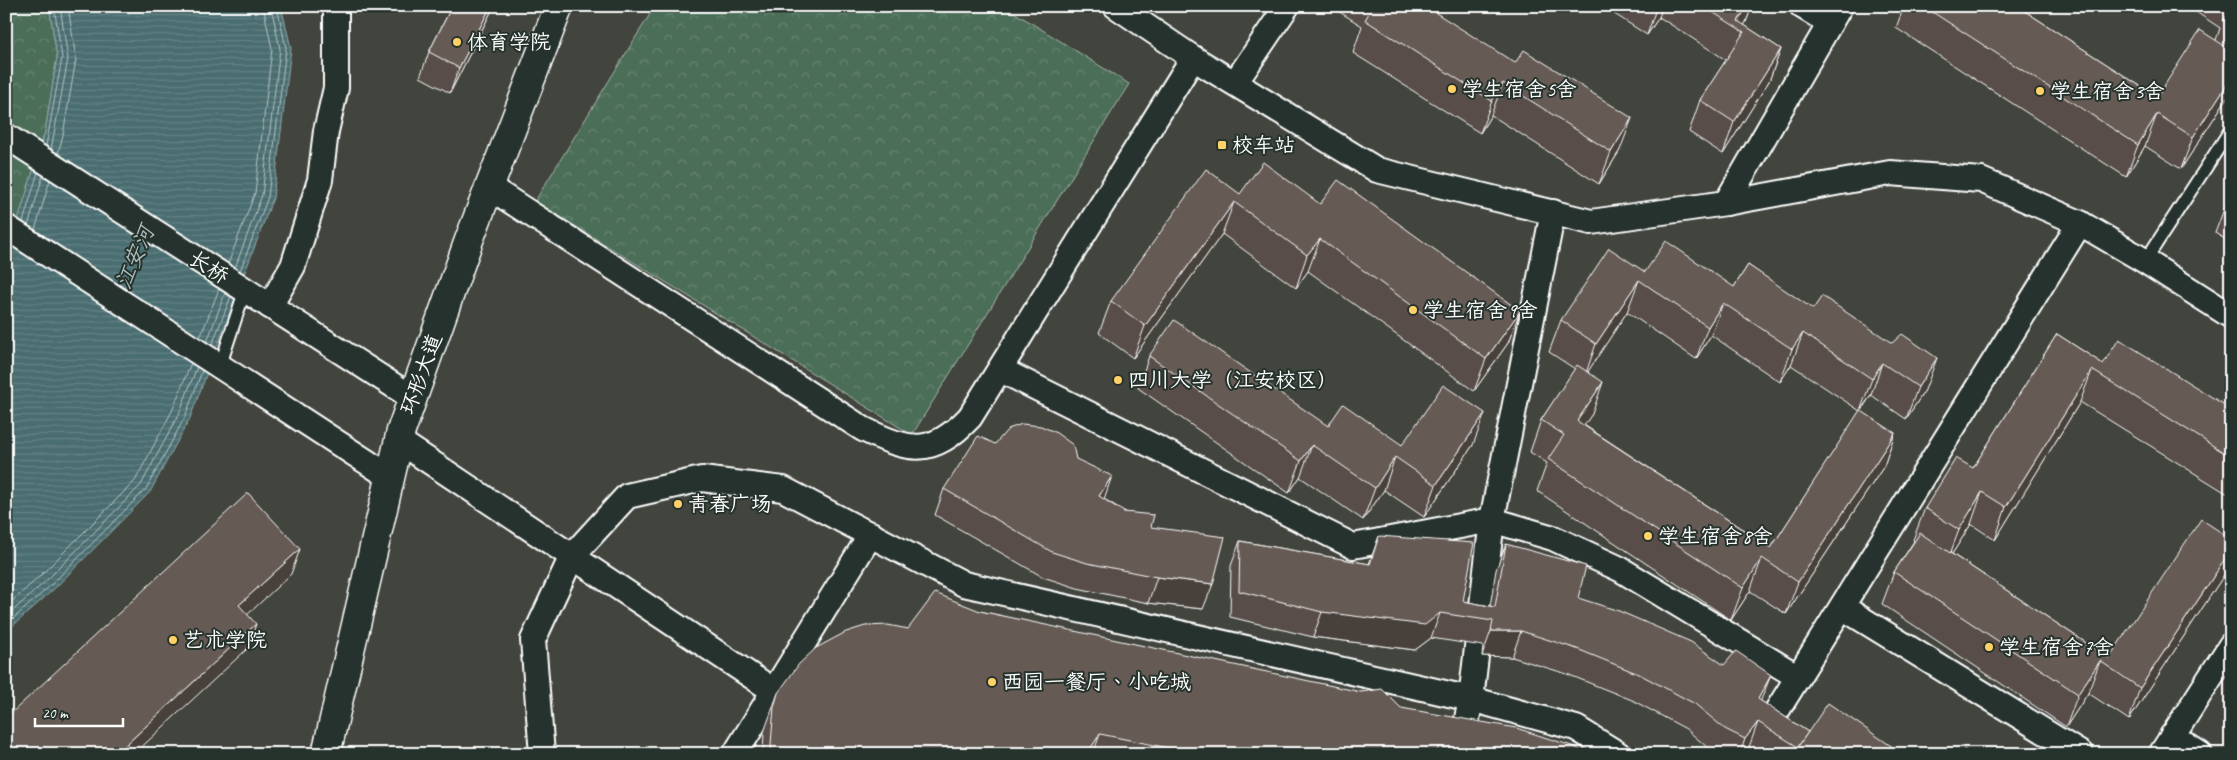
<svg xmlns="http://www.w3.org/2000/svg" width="2237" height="760" font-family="Caveat,'LXGW WenKai TC',sans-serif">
<defs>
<pattern id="forest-crowns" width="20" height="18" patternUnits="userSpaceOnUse" patternTransform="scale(1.25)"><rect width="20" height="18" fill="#4c6e59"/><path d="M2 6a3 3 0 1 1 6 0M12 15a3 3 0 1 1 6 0" fill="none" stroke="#678472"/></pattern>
<pattern id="water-rules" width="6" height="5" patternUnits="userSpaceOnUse" patternTransform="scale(1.25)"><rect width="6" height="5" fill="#4a6d70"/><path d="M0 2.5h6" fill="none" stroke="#658385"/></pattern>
</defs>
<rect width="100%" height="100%" fill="#333b35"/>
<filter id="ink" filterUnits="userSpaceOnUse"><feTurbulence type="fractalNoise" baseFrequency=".02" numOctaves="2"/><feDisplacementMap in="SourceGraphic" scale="10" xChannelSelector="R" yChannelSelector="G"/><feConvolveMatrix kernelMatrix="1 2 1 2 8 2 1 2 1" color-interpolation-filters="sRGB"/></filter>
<g filter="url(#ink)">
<!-- built -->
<rect fill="#42443e" x="6" y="6" width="2225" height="748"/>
<!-- forest -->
<g fill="url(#forest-crowns)" stroke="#a6b6ac">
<path d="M6,6h43l8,51 -12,75 -39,128z"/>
<path d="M655,6h349l125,78 -217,351 -377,-234z"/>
</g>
<!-- water -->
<path fill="url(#water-rules)" stroke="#92a7a9" d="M49,6h232l10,42 -18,150 -83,220 -40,74 -96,97 -48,43v-372l39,-128 12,-75z"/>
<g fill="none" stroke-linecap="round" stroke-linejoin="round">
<!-- shore -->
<g stroke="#b7c5c6" stroke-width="1">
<path d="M46,146l16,-88 -8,-52"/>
<path d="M51,150l17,-91 -8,-53"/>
<path d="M58,154l5,-19 13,-76 -8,-53"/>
<path d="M23,222l15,-50"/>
<path d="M28,226l15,-50"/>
<path d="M35,230l15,-50"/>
<path d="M228,264l27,-71 17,-144 -9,-43"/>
<path d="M235,268l27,-73 18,-146 -9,-43"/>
<path d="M240,271l28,-74 18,-149 -9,-42"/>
<path d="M200,338l19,-49"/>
<path d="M207,342l18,-49"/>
<path d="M212,345l19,-49"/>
<path d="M6,607l35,-32 94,-94 37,-70 19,-48"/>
<path d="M6,617l41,-37 94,-95 38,-71 18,-47"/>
<path d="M6,625l45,-40 95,-96 39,-72 17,-46"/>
</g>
<!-- lane casing -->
<g stroke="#fff" stroke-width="15">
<g id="lane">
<path d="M2145,261l86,-132"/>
<path d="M220,366l25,-76"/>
</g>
</g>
<!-- street casing -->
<g stroke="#fff" stroke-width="28">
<g id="street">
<path d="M1116,6l77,52"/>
<path d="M1802,6l28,17"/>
<path d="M1235,83l52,-77"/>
<path d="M6,136l407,262"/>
<path d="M489,187l374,242c47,23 69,28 107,-12l223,-359 184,112 214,52 135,-19 164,-30 91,7 99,43 65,38 86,55"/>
<path d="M1726,203l114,-197"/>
<path d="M6,227l384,250"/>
<path d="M270,306l23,-40 27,-86 6,-49 10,-43v-82"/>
<path d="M1001,370l352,176 139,-26 61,18 67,31 178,108"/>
<path d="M399,441l375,250"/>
<path d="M1842,607l239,147"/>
<path d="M1770,722l310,-499"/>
<path d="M2172,736l28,18"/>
<path d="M542,754l-9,-114 39,-84 55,-60 75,-17 81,10 181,95 507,115 105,29 42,26"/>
<path d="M735,754l136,-220"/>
<path d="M1460,754l11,-55 21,-179 61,-308"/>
<path d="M2161,754l70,-109"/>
</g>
</g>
<!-- secondary casing -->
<g stroke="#fff" stroke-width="31">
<path id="secondary" d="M326,754l75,-323 68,-191 90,-234"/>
</g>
<!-- lane -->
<use href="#lane" stroke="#26332d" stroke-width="11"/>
<!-- street -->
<use href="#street" stroke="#26332d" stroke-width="24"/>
<!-- secondary -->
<use href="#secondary" stroke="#26332d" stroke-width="28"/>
</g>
<!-- wall -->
<g fill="#584d48" stroke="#fff" fill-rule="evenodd">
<path d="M452,6h42l-44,87 -30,-16 9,-25z"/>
<path d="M1330,6h95l195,144 -21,34 -108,-69 -11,18 -127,-80 9,-27z"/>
<path d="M1602,6h150l-6,16 -2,3 37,24 -12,32 -46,73 -34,-22 11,-32 26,-40 -67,-43 -12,18z"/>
<path d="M1904,6h113l140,91 59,-57 4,-12 -33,-22h44v86l-50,77 -36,-23 -19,31 -230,-149z"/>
<path d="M1240,194l80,10 200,107 -12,32 -34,48 -166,-120 -12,17 -74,-54 -89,124 -34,-25 12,-32z"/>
<path d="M2231,194v49l-16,-10 12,-32z"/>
<path d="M1748,265l177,125 -19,29 -35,-24 -10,16 34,22 -11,33 -98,148 -36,-23 -19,29 -194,-129 10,-28 -17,-11 11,-32 34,-51 -26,-17 12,-32 84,-48 89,15zM1627,312l69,47 15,-24 69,47 11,-17 69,46 -89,137 -187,-123 8,-11 -4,-43z"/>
<path d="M2057,334l46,30 128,45v87l-151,-94 -85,138 -24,-16 -19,30 157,104 122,-119v18l-7,18 -95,145 -41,-27 -22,34 -184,-123 12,-32 20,-31 -1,-1 12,-32 48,-40z"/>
<path d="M1149,356l179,70 74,19h71l-49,72 -40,-27 -21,30 -63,-43 -11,16 -151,-105z"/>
<path d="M995,444l81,15 28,40 47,28 52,82 -55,-6 -71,-15 -34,-11 -108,-62 9,-26z"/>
<path d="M1379,536l84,65 27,5 6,-36 10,-26 72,54 183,103 47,31 95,22h-143l-11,-7 -5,7h-29l-29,-25 -54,-29 -65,-26 -55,-17 -30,-1 1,-10 -52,-8 -16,12 -102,-13 -83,-20 1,-51 9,-25 129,23z"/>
<path d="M980,611l421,97 186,46h-824l1,-22 14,-39 130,-64z"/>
</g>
<!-- shaded-wall -->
<g fill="#473f3b" stroke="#fff">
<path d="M491,6h3l-44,87 9,-25z"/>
<path d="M1657,6h6l-4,11 -12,18z"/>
<path d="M1748,6h4l-6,16 -5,9 -3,-10z"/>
<path d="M1781,49l-12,32 -46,73 11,-32z"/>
<path d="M2231,78v14l-50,77 12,-32z"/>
<path d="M1503,83l-12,32 -11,18 12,-32z"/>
<path d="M2157,114l-12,32 -19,31 12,-32z"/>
<path d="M1632,118l-12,32 -21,34 12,-32z"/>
<path d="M1234,202l-12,32 -89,124 12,-32z"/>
<path d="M1320,239l-12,32 -12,17 11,-33z"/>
<path d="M1639,280l-12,32 -42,64 11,-32z"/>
<path d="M1723,303l-12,32 -15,24 12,-32z"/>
<path d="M1520,311l-12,32 -34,48 12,-32z"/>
<path d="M1803,333l-12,32 -11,17 12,-33z"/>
<path d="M1937,358l-12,32 -19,29 12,-32z"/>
<path d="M1882,363l-11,32 -11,16 12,-32z"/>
<path d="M2092,370l-12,32 -85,138 11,-33z"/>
<path d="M1603,382l-11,32 -27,39 12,-32z"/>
<path d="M1485,413l-12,32 -49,72 12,-32z"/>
<path d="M1895,433l-11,33 -98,148 12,-32z"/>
<path d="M1312,445l-12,32 -11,16 12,-32z"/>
<path d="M1395,457l-11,33 -21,30 12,-32z"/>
<path d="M1112,476l-9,26 -4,-6z"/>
<path d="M1982,492l-11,32 -24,38 12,-32z"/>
<path d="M300,549l-9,25 -61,57 9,-26z"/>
<path d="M2231,550v7l-7,18 -95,145 11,-32z"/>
<path d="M1762,558l-12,33 -19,29 12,-32z"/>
<path d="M1157,577l56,7 -10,25 -55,-6z"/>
<path d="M1322,612l118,1 -9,25 -16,12 -102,-13z"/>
<path d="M256,624l-9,25 -113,105h-18z"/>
<path d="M1491,631h30l-9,26 -30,-1z"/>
<path d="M2100,661l-12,32 -22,34 12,-33z"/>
<path d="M1771,675l-10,25 -12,24 9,-25z"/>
<path d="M1758,722l-9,25 -5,7h-4l5,-15z"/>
<path d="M1100,734l-7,20h-6z"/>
</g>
<!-- building -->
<g fill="#665a54" stroke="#fff">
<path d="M452,6h39l-32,62 -30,-16z"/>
<path d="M1373,6h52l90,57 9,-13 108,68 -21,34 -108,-69 -11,18 -127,-81z"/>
<path d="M1703,6h45l-10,15 43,28 -47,73 -34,-22 44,-68z"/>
<path d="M1923,6h94l140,91 43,-67 31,20v28l-38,59 -36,-23 -19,31z"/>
<path d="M2231,9v17l-8,-5z"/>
<path d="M1263,162l57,42 18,-24 182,131 -34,48 -166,-120 -13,16 -73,-53 -89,124 -34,-25 95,-132 34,25z"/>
<path d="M2231,194v10l-4,-3z"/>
<path d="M1666,241l68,46 14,-22 65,44 9,-13 70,47 10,-9 35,24 -19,29 -36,-24 -10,16 -69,-46 -11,16 -69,-46 -15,24 -69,-47 -43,64 -35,-24 48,-72 36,24z"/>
<path d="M1174,320l154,106 15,-22 59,41 41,-60 42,28 -49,72 -41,-28 -20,31 -63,-43 -11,16 -152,-105z"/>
<path d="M2057,334l46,30 16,-25 112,70v48l-139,-87 -86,137 -24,-15 -23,38 -34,-22 31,-50 17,10z"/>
<path d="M1577,365l26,17 -26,39 194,127 89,-138 35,23 -97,149 -36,-24 -19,30 -195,-129 16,-24 -23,-15z"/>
<path d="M1022,424l19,2 14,6 18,13 3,14 36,17 -13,20 25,16 30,3 -3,12 74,10 -12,47 -56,-7 -70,-14 -35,-11 -108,-63 34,-53 17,8 13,-15z"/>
<path d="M248,493l52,56 -61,56 17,19 -140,130h-110v-36z"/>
<path d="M2201,519l30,20v11l-91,138 -40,-27 -22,33 -184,-122 26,-39 189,125z"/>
<path d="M1379,536l95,7 -11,58 32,6 11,-63 80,22 -8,32 41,13 72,31 33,23 12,-14 35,24 -13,24 50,33 -10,15 -40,-25 -13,17 -20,-10 -30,-25 -54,-29 -64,-26 -56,-18h-30l2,-10 -53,-8 -15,12 -103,-13 -83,-21 1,-50 130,23z"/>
<path d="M935,593l45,18 381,81 21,-3 19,19 115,20 59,19 12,7h-116l-33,-7 -1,7h-239l-98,-20 -13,20h-315l-1,-10 3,-37 4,-14 21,-29 17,-16 30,-16 19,-6 23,-1 20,4z"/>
<path d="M1828,703l75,51h-110z"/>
<path d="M1964,749l8,5h-11z"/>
</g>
</g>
<!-- markers -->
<g fill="#ffd166" stroke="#26332d" stroke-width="2">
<circle cx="457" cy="42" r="5"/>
<circle cx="1452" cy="89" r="5"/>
<circle cx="2040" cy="91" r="5"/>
<rect x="1217" y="140" width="10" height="10" rx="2.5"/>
<circle cx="1413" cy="310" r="5"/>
<circle cx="1118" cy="380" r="5"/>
<circle cx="678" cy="504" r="5"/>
<circle cx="1648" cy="536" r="5"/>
<circle cx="173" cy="640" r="5"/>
<circle cx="1989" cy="647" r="5"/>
<circle cx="992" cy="682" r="5"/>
</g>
<g text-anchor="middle" stroke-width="4" stroke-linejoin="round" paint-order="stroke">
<!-- poi labels -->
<g font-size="21" fill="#fff" stroke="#26332d" text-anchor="start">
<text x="467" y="49">体育学院</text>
<text x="1462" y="96">学生宿舍5舍</text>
<text x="2050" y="98">学生宿舍3舍</text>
<text x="1232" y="152">校车站</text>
<text x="1423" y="317">学生宿舍9舍</text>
<text x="1128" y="387">四川大学（江安校区）</text>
<text x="688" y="511">青春广场</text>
<text x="1658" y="543">学生宿舍8舍</text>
<text x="183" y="647">艺术学院</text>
<text x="1999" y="654">学生宿舍7舍</text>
<text x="1002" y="689">西园一餐厅、小吃城</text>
</g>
<!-- street labels -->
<g font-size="21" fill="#fff" stroke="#26332d">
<text transform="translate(209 267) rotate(33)" y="7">长桥</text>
<text transform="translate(421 374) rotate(-70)" y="7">环形大道</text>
</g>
<!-- water labels -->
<g font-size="22" font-style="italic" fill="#aebdbf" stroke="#26332d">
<text transform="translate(134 257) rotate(-67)" y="8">江安河</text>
</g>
</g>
<!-- margin -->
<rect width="2237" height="760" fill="none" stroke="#26332d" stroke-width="25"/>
<rect x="12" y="12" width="2212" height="735" fill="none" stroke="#fff" stroke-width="2" filter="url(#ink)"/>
<!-- scale -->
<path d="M35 718v8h88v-8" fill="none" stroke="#ffffff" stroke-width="2.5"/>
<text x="42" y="718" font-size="15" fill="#ffffff" stroke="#26332d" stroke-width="4" paint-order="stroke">20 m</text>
</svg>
